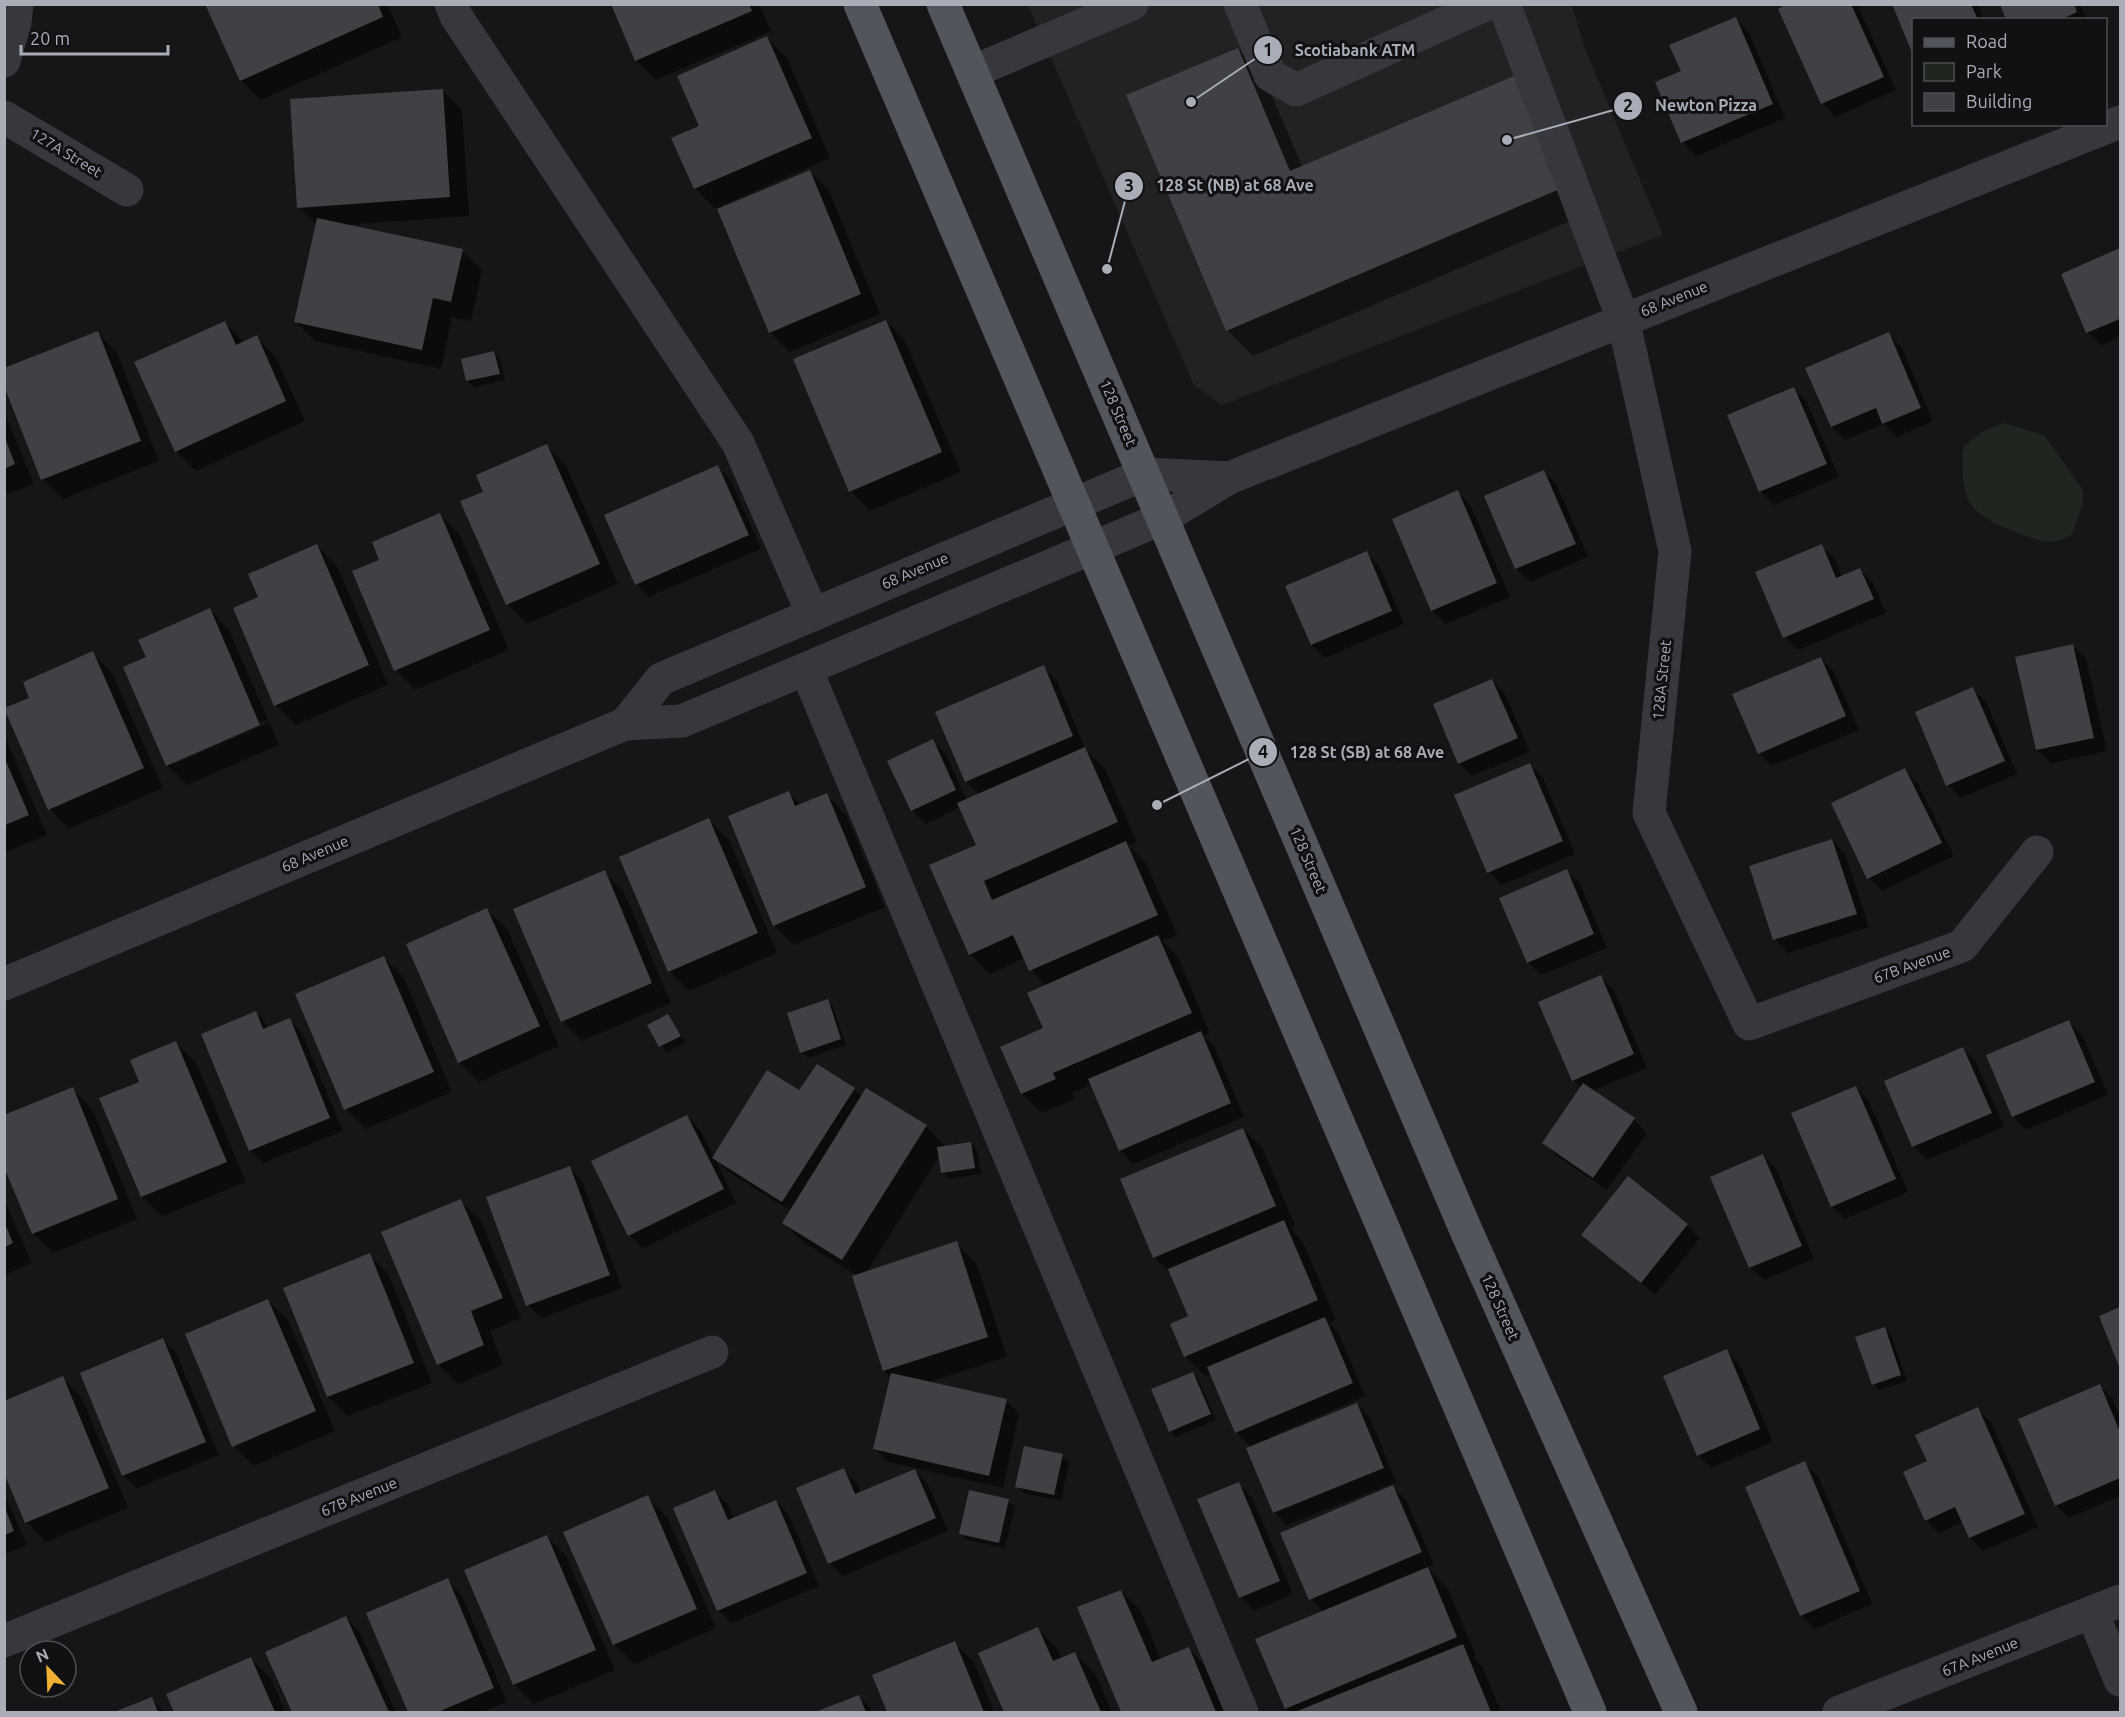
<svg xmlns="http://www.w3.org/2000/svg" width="2125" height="1717" font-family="Ubuntu,sans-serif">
<rect width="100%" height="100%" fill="#161618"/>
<!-- built -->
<path fill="#222225" d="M1028,5h544l12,41 79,189 -441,170 -28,-20z"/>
<!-- green -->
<path fill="#1e261f" d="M2004,423l40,12 39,55v13l-11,32c-7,3 -15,7 -22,7 -19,-2 -68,-21 -79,-37 -9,-13 -10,-45 -7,-59l21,-16z"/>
<!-- shadow -->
<g fill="#0007" fill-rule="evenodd">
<path d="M207,4h180l15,33 -141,63 -20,-19z"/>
<path d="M613,4h146l12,27 -115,49 -20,-20z"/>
<path d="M1791,4h66l39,86 -60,27 -14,-14z"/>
<path d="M1894,4h84l6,16h-70v30z"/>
<path d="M2002,4h78l7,16h-79z"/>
<path d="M1735,19l14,13 36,86 -89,38 -13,-14v-70z"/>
<path d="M767,38l20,20 43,100 -109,48 1,2 88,-37 19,20 51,123 -90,38 -20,-20 -52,-125 -3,1 -20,-19 -22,-51 28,-11z"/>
<path d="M1238,49l25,26 40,93 211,-90 73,136 -334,142 -26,-26z"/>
<path d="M442,90l20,20 7,106 -122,9 115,26 20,19 -11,51 -19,-4 -11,52 -126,-28 -20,-19 22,-97 -18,-18z"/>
<path d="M2120,250v87l-19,9 -13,-14 -25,-58z"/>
<path d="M886,321l19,20 56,131 -91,39 -20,-20z"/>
<path d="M225,323l19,19 12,-5 20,20 29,64 -109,50 -20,-20z"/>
<path d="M98,333l19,20 42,108 -96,38 -20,-20z"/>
<path d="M1889,334l13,14 31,73 -36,16 -13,-13 -39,16 -13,-13z"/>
<path d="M494,352l6,7 5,21 -31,7 -7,-6z"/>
<path d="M1794,389l13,13 32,75 -65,28 -13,-13 -32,-76z"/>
<path d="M4,411l30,73 -30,12z"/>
<path d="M547,446l19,20 52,118 -91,40 -19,-19 -46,-103 23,-10z"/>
<path d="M718,467l13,13 30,69 -112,48 -13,-13z"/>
<path d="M1544,472l13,13 31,72 -58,25 -14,-13 -30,-73z"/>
<path d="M1458,492l13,14 39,91 -64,27 -14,-14 -38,-91z"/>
<path d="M440,515l20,20 49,115 -93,40 -20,-20 -15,-109z"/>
<path d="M317,546l20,20 51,119 -92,40 -20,-20 -16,-107z"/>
<path d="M1821,546l14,13 7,18 18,-7 13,13 13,30 -88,37 -13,-13z"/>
<path d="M1366,553l14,14 24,57 -79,34 -13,-13 -25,-58z"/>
<path d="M210,610l19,20 50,115 -92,40 -20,-20zM267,720l1,3 -94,41v-3z"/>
<path d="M2073,646l13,13 21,92 -56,12 -14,-13z"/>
<path d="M93,653l19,20 51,115 -94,41 -19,-20 -19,-111z"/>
<path d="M1821,658l13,14 25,58 -87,36 -13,-13z"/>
<path d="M1043,667l14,14 29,69 19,19 32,73 -9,3 18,18 31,72 -15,6 16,16 32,76 -7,3 11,10 30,71 -111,47 -13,-14 -28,-66 -20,9 3,6 -33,14 -20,-20 23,-64 1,-43 -15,-16 -6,-12 -35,16 -20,-20 8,-109 -17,-38 -35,17 -13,-13 -24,-49 43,-21 14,13 21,47 13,-6 -14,-14z"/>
<path d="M1492,680l13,14 25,58 -58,24 -13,-13z"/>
<path d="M1973,689l13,13 31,72 -56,24 -13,-13z"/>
<path d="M4,734l43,101 -43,18z"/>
<path d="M1530,765l13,13 32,76 -73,31 -13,-13z"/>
<path d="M1905,770l13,14 36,72 -72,35 -13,-13z"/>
<path d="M788,792l13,13 26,-10 19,20 39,92 -91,38 -20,-20z"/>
<path d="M709,820l20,20 48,113 -88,38 -20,-20z"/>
<path d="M1832,840l13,14 24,73 -81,26 -13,-14z"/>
<path d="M1567,871l13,13 27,64 -66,27 -13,-13z"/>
<path d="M604,872l20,20 47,111 -89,38 -20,-20z"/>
<path d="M487,910l20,19 52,117 -80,36 -20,-20z"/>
<path d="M384,958l20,20 48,114 -86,37 -20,-20z"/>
<path d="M1600,977l14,13 33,78 -55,23 42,28 13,14 -40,57 -50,-34 -13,-14 38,-54 -9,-8z"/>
<path d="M827,1001l6,6 13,38 -38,13 -7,-6z"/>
<path d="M256,1013l14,15 19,-9 13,14 41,98 -80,32 -13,-13z"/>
<path d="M668,1015l18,27 -19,11 -18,-27z"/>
<path d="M2069,1022l13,13 26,60 -82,35 -13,-14z"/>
<path d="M176,1043l20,19 50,120 -84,34 -20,-19z"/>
<path d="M1963,1049l13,13 28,65 -77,33 -14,-14z"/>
<path d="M1856,1087l13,14 39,91 -63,27 -13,-13z"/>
<path d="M72,1089l20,20 45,110 -84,34 -20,-20z"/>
<path d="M854,1089l8,8 64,29 20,21 25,-4 6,7 4,24 -32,5 -6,-6 -3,-18 -74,118 90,-30 20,20 31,94 -80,26 79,17 13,14 -16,74 -115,-26 -13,-13 16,-71 -7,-7 -30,-94 4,-1 -54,-33 -20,-20 7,-12 -64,-40 -12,-13 21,45 -93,45 -14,-13 58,-119 13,14 14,27 86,-65z"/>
<path d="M1243,1129l20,20 32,77 -5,2 13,14 33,78 -7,3 9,9 27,64 -95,41 1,2 86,-34 13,13 26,64 -109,43 -13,-13 -23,-65 -15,-15 -25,-59 -6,3 -20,-20 5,-40 -17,-41 -19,-18z"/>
<path d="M1763,1156l13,13 38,90 -50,21 -14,-13z"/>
<path d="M569,1167l13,14 40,107 -81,30 -13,-13z"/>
<path d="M4,1199l28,64 -28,12z"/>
<path d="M461,1201l20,20 40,97 -31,13 13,34 -45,19 -20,-20z"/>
<path d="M1687,1225l13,13 -45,57 -72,-60z"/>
<path d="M369,1255l20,20 43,108 -84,33 -20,-19 -43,-108z"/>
<path d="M268,1301l20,19 47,111 -82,35 -19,-20z"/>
<path d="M2120,1309v56l-19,-48z"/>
<path d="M1884,1329l7,6 16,46 -28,9 -6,-6z"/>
<path d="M163,1340l13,13 43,102 -82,33 -14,-13z"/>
<path d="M1727,1351l13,14 33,77 -62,26 -13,-13z"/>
<path d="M1192,1373l7,7 17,40 -40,17 -6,-6z"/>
<path d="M63,1378l19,20 46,110 -82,34 -19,-20z"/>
<path d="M2100,1386l13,13 7,18v79l-51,22 -13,-13z"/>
<path d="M1978,1409l13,13 47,105 -55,24 -13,-13 -7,-16 -24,11 -13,-13 3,-58z"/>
<path d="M1062,1455l7,7 -8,39 -38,-8 -6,-7z"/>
<path d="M1804,1463l14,13 54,128 -57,25 -14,-13 -54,-128z"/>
<path d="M843,1470l14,13 4,10 54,-22 13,13 20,47 -105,45 -13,-13z"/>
<path d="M1238,1484l14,13 41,97 -39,17 -13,-14z"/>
<path d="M1393,1487l13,13 28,65 -7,3 21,21 28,67 -2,1 8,9 19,46h-211l-4,-4 38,-96 -14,-13z"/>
<path d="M715,1491l13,14 6,14 42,-18 13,14 30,71 -87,37 -14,-13z"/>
<path d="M4,1493l23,52 -23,9z"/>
<path d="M647,1497l20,20 49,111 -82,36 -20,-20z"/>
<path d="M1008,1501l7,6 -10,41 -38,-8 -6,-7z"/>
<path d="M547,1536l19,20 49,114 -81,34 -20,-20z"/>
<path d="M447,1580l14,14 46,108 -25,10h-73l-42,-98z"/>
<path d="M1121,1591l20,20 20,49 28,-11 19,20 19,43h-104l-44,-104z"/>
<path d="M346,1618l13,13 37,81h-103l-26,-59z"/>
<path d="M1038,1629l19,19 5,11 13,-5 20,19 17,39h-106l-26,-58z"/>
<path d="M954,1643l20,19 20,50h-105l-15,-36z"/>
<path d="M251,1659l20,20 14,33h-109l-8,-18z"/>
<path d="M859,1696l14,16h-54z"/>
<path d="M151,1699l14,13h-47z"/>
</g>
<!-- building -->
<g fill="#404145">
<path d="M205,4h173l5,13 -143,64z"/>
<path d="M611,4h138l3,7 -117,50z"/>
<path d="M1787,4h64l33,73 -63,27 -43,-95z"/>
<path d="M1892,4h79l7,16h-64l-3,30z"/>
<path d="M2000,4h74l3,8 -17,8h-54z"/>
<path d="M1736,17l37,87 -92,39 -26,-61 26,-11 -12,-26z"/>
<path d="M767,36l45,102 -118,51 -23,-51 28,-12 -22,-50z"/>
<path d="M1238,48l52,123 224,-95 48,112 -336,143 -100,-236z"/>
<path d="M443,89l7,108 -153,11 -7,-109z"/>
<path d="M810,170l51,124 -92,39 -52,-124z"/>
<path d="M317,218l146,31 -12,53 -18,-4 -11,52 -128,-28z"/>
<path d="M2120,248v71l-34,14 -25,-59z"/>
<path d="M886,320l56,132 -93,40 -56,-133z"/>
<path d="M225,321l11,24 21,-10 29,66 -111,51 -41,-90z"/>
<path d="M98,331l43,110 -100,39 -37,-94v-18z"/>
<path d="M1889,332l32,76 -39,16 -6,-16 -45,19 -26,-59z"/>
<path d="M494,351l6,23 -34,7 -5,-22z"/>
<path d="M1794,387l33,77 -68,28 -32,-77z"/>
<path d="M5,438l10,26 -11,5v-30z"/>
<path d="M547,444l53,120 -94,41 -46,-104 23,-9 -7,-17z"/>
<path d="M718,465l31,70 -114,50 -31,-70z"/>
<path d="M1544,470l32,74 -61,25 -31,-73z"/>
<path d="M1458,490l39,93 -66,28 -39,-92z"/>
<path d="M440,513l50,117 -96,41 -42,-100 27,-11 -7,-18z"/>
<path d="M317,544l52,121 -95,41 -41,-98 25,-11 -10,-23z"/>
<path d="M1822,544l14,34 24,-10 14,31 -91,39 -28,-66z"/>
<path d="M1367,551l25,60 -81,34 -26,-59z"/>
<path d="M210,608l50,117 -94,41 -43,-99 23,-10 -8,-17z"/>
<path d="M2073,644l21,94 -58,12 -21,-93z"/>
<path d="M93,651l51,117 -96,42 -44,-102 25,-10 -6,-16z"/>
<path d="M1821,657l25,59 -88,38 -26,-60z"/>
<path d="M1044,665l29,71 -108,46 -30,-70z"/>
<path d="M1492,679l26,59 -60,26 -25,-60z"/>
<path d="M1973,687l32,74 -59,25 -31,-74z"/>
<path d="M933,739l23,51 -45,21 -24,-50z"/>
<path d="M1085,747l33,75 -134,59 8,19 134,-59 32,74 -129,56 -16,-36 -44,20 -40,-90 47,-20 -19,-42z"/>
<path d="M5,759l24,56 -24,10z"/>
<path d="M1530,763l33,78 -76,32 -33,-78z"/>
<path d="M1905,768l37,75 -75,36 -36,-76z"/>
<path d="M789,791l6,15 32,-13 39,94 -93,39 -45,-110z"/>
<path d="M709,818l49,115 -90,39 -49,-115z"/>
<path d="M1832,839l25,75 -84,26 -24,-74z"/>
<path d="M1567,869l27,65 -67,29 -28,-65z"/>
<path d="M605,870l47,113 -91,39 -48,-113z"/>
<path d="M487,908l53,118 -82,37 -52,-119z"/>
<path d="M1158,935l34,78 -139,60 3,6 -35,15 -21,-47 43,-19 -16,-35z"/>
<path d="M384,956l50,116 -90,38 -49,-116z"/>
<path d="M1601,975l33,79 -62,27 -34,-79z"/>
<path d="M828,999l13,40 -41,14 -13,-40z"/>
<path d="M256,1011l7,18 27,-11 40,100 -81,33 -48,-117z"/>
<path d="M668,1014l13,22 -22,11 -12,-22z"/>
<path d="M2069,1020l26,62 -83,35 -26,-62z"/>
<path d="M1201,1031l30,72 -112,48 -31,-72z"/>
<path d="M176,1041l51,121 -86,35 -42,-99 40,-16 -9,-22z"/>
<path d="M1963,1047l29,66 -80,34 -28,-66z"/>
<path d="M817,1064l38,24 -73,114 -70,-44 55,-88 32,20z"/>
<path d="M1583,1083l52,35 -42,60 -51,-35z"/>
<path d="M1856,1086l40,93 -65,28 -40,-94z"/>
<path d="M73,1087l45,112 -86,35 -28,-67v-52z"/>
<path d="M866,1088l61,37 -85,135 -60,-37z"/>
<path d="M687,1115l37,74 -96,47 -37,-75z"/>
<path d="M1243,1128l33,78 -123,52 -33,-79z"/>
<path d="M971,1142l4,26 -34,5 -4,-26z"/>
<path d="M1763,1154l39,92 -53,22 -39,-91z"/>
<path d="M570,1166l40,109 -84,31 -40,-109z"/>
<path d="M1628,1176l60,48 -47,59 -60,-48z"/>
<path d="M461,1199l42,99 -32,13 13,34 -47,20 -56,-133z"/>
<path d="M1284,1220l34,80 -134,57 -14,-33 18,-8 -20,-47z"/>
<path d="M5,1224l8,19 -8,4z"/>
<path d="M957,1241l31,96 -105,34 -31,-95z"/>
<path d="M370,1253l44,110 -87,34 -44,-109z"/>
<path d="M268,1299l48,112 -84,36 -47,-113z"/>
<path d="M2120,1307v62l-21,-53z"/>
<path d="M1325,1317l28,66 -118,50 -28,-66z"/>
<path d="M1885,1327l16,48 -29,10 -17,-48z"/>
<path d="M163,1338l43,104 -84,34 -42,-103z"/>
<path d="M1727,1349l33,80 -63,27 -34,-80z"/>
<path d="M1193,1372l18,42 -42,18 -18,-43z"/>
<path d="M891,1373l116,26 -18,77 -116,-27z"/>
<path d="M63,1376l46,112 -84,35 -21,-50v-72z"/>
<path d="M2100,1384l20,48v46l-65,28 -37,-87z"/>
<path d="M1357,1403l27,65 -111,45 -27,-65z"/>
<path d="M1978,1407l47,107 -56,24 -14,-31 -30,14 -22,-49 24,-11 -12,-26z"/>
<path d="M1024,1446l39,8 -9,41 -39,-8z"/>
<path d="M1805,1461l55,130 -60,25 -55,-129z"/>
<path d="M844,1468l11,26 60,-25 21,49 -108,46 -32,-76z"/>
<path d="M1239,1482l41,99 -41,17 -42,-99z"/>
<path d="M1393,1485l29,67 -113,48 -29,-67z"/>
<path d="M715,1490l13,30 48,-20 31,73 -90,38 -44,-103z"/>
<path d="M969,1490l40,9 -10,44 -40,-9z"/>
<path d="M648,1495l49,114 -84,36 -50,-113z"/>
<path d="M5,1508l9,23 -9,4z"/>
<path d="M547,1535l49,115 -83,35 -49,-115z"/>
<path d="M1428,1567l29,70 -172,72 -30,-70z"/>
<path d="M448,1578l46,110 -56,24h-30l-42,-99z"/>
<path d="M1121,1590l31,72 37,-15 27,65h-95l-44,-105z"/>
<path d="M346,1616l43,96h-97l-27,-60z"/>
<path d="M1038,1627l15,34 22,-9 26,60h-97l-26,-59z"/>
<path d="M955,1641l29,71h-97l-15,-37z"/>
<path d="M1463,1644l28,68h-196z"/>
<path d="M251,1657l24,55h-101l-8,-18z"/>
<path d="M859,1695l7,17h-51z"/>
<path d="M152,1697l6,15h-44z"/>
</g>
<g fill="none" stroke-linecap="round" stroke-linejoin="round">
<!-- minor -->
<g stroke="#37383d" stroke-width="33">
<path d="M451,4l5,12 282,427 75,172"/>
<path d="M1240,4l30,71 26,15 191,-86"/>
<path d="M1504,4l119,315 52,232 -26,262 100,211 213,-78 75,-94"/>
<path d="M4,61l11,-39 2,-18"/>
<path d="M972,72l160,-68"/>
<path d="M4,117l123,73"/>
<path d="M806,669l436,1043"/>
<path d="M625,724l36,-45 484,-205 84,4"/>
<path d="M4,984l621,-260 57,-3 481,-203 66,-40 891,-356"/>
<path d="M2092,1612l28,68"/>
<path d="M4,1641l708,-289"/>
<path d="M1839,1712l281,-111"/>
</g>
<!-- major -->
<g stroke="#53555c" stroke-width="33">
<path d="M860,4l730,1708"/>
<path d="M943,4l522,1224 216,484"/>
</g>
</g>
<g text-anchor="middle" stroke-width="6" stroke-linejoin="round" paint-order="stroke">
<!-- street labels -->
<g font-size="15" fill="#a8adb8" stroke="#111113">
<text transform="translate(66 153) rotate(31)" y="5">127A Street</text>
<text transform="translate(1674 299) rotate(-22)" y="5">68 Avenue</text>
<text transform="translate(1118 413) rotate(67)" y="5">128 Street</text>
<text transform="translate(915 571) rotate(-23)" y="5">68 Avenue</text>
<text transform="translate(1662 680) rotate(-84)" y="5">128A Street</text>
<text transform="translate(315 854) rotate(-23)" y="5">68 Avenue</text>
<text transform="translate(1308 860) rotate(67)" y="5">128 Street</text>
<text transform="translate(1912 965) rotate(-20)" y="5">67B Avenue</text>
<text transform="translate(1500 1307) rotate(66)" y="5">128 Street</text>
<text transform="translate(359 1497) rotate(-22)" y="5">67B Avenue</text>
<text transform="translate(1980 1657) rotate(-22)" y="5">67A Avenue</text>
</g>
</g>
<!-- callouts -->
<path fill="none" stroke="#a8adb8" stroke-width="2" d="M1191 102L1268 50M1507 140L1628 106M1107 269L1129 186M1157 805L1263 752"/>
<g fill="#a8adb8" stroke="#111113" stroke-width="2">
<circle cx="1191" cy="102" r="6"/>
<circle cx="1507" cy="140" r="6"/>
<circle cx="1107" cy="269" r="6"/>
<circle cx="1157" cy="805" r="6"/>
<circle cx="1268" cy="50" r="15"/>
<circle cx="1628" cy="106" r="15"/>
<circle cx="1129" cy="186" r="15"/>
<circle cx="1263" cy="752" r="15"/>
</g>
<g font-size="18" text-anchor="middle" font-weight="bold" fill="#111">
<text x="1268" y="56">1</text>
<text x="1628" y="112">2</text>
<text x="1129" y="192">3</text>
<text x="1263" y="758">4</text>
</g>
<g font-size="16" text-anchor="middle" font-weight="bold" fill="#a8adb8" stroke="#111113" stroke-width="6" stroke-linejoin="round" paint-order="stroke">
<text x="1355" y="56">Scotiabank ATM</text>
<text x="1706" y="111">Newton Pizza</text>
<text x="1235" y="191">128 St (NB) at 68 Ave</text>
<text x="1367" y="758">128 St (SB) at 68 Ave</text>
</g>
<!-- border -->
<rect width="2125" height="1717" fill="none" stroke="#a8adb8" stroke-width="12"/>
<!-- legend -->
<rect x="1912" y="18" width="195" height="108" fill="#111113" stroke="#4d4f55" stroke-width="1.5"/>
<rect x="1924" y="38" width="30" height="9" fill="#53555c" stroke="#4d4f55" stroke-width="1.5"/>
<text x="1966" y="48" font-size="18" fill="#a8adb8">Road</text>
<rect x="1924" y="63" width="30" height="18" fill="#1e261f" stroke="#4d4f55" stroke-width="1.5"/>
<text x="1966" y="78" font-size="18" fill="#a8adb8">Park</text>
<rect x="1924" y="93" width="30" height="18" fill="#404145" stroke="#4d4f55" stroke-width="1.5"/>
<text x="1966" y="108" font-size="18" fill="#a8adb8">Building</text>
<!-- north arrow -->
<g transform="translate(48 1669) rotate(337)"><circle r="28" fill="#111113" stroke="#4d4f55" stroke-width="1.5"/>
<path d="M0-4.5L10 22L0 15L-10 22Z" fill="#f2b134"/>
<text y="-9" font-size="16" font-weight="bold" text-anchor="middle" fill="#a8adb8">N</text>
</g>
<!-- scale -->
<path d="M21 45v9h147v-9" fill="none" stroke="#a8adb8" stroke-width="3"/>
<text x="30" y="45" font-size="18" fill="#a8adb8" stroke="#111113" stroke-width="4.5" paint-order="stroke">20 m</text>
</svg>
